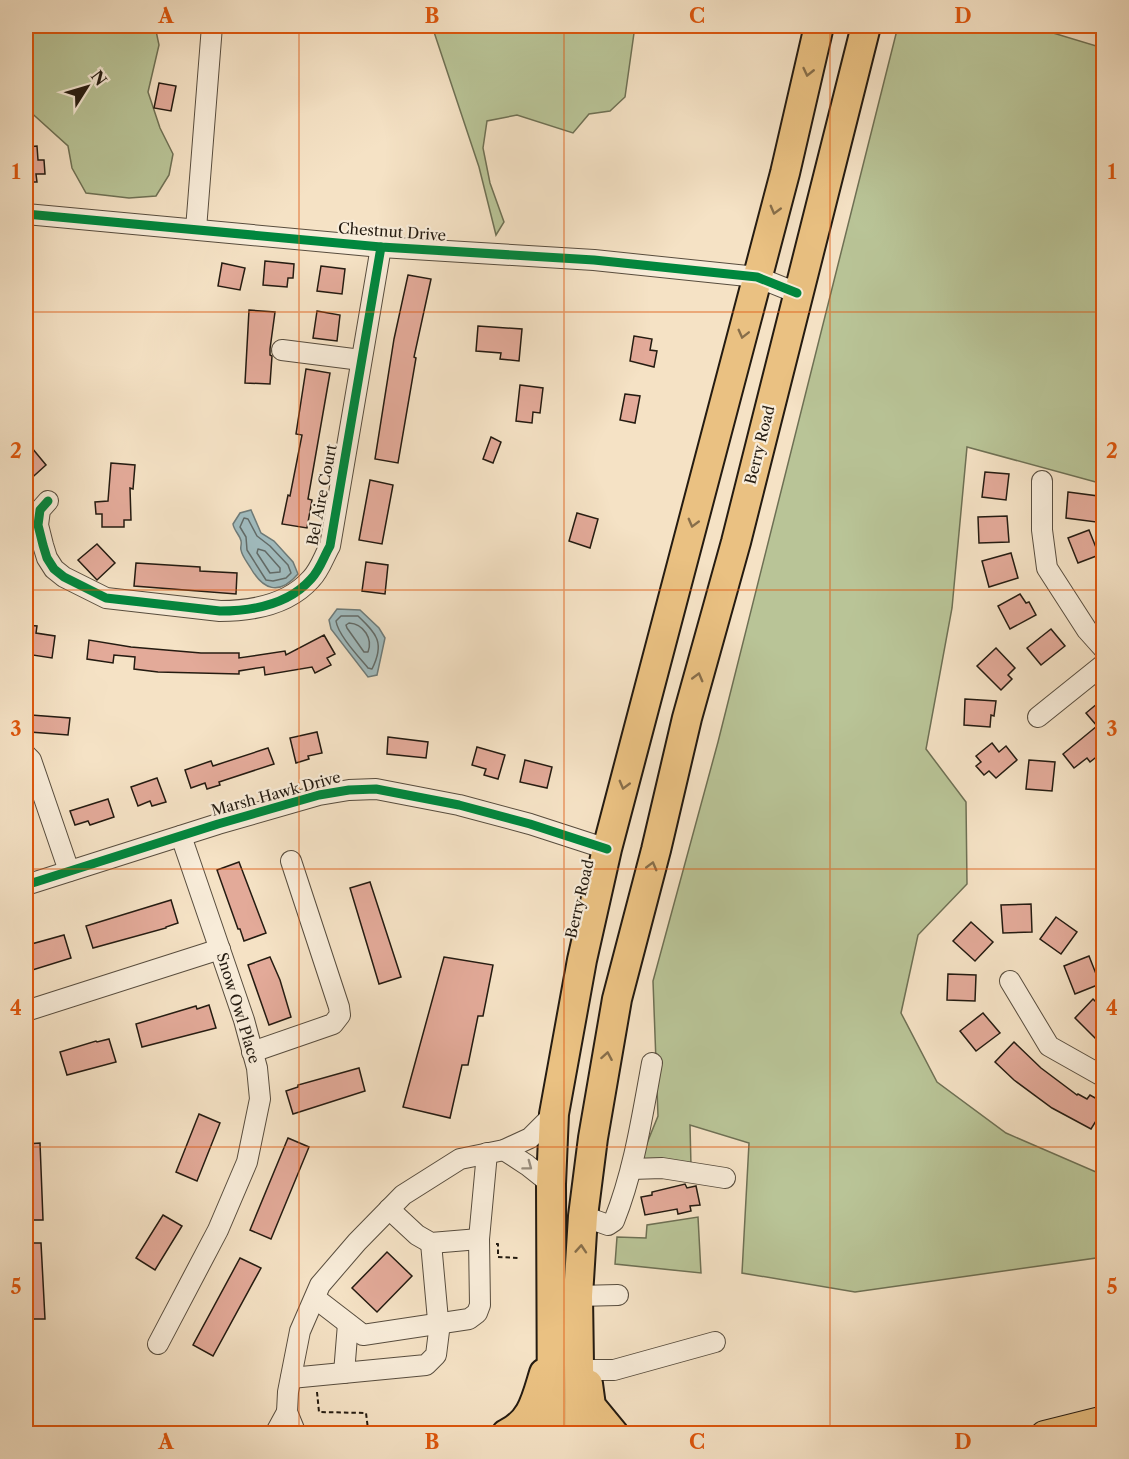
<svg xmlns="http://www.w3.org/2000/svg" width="1129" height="1459" font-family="'Libre Caslon Text',serif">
<rect width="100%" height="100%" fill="#f5e2c5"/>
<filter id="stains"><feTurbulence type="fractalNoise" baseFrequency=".00333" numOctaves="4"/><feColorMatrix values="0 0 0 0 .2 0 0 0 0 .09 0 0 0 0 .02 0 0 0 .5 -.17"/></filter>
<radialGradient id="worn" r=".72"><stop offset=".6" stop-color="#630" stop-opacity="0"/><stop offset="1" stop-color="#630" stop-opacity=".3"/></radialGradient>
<!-- green -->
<g fill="#b9c497" stroke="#6e7054" stroke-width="1.5">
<path d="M26,26h129l4,19 -11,47 12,36 13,26 -4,21 -13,21 -27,2 -43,-5 -14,-25 -4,-22 -42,-38z"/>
<path d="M432,26h203l-10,71 -15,14 -21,3 -16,19 -56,-18 -30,6 -4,27 7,35 14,39 -8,13 -17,-68z"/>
<path d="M898,26h132l73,22v436l-136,-37 -15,161 -26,141 40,53 1,82 -49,51 -17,78 36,69 69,51 97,42v82l-248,35 -113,-19 7,-130 -59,-18 1,41 -50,-8 17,-42 -5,-135 65,-239z"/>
<path d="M698,1217l3,56 -86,-9 2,-27 29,1 1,-13z"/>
</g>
<!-- water -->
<g fill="#a0bbbe" stroke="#6e7b79" stroke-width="1.5">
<path d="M251,510l10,23 13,8 19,21 5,12c-19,22 -35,16 -48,-7 -3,-5 -8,-11 -9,-17 -1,-3 1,-6 0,-9 -1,-6 -7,-10 -8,-17l7,-11z"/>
<path d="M337,609l23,1 19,18 6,10 -8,37 -9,2 -37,-48 -2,-9z"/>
</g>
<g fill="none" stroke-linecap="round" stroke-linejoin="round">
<!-- shore -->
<g stroke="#626b68" stroke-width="1.5">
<path d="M244,518l4,1 9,17 13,10 18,19 3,8 -5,5 -13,3 -7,-1 -19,-30 -1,-13 -6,-10z"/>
<path d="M258,549l7,2 15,17v4l-10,1 -13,-20z"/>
<path d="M341,616h17c19,18 27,27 14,53l-4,-1c-9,-11 -30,-33 -32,-47z"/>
<path d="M349,623c15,1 24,16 19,29h-4l-17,-24 -1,-3z"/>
</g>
</g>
<!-- building -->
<g fill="#e3aa99" stroke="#241b11" stroke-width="1.5">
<path d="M159,83l17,3 -5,25 -17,-3z"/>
<path d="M37,146l1,14h6l1,14h-9l1,8h-11v-35z"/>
<path d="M265,261l29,3 -1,14h-5l-1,9 -24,-2z"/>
<path d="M222,263l23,5 -5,22 -22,-4z"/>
<path d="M321,266l24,3 -3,25 -25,-3z"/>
<path d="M408,275l23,4 -17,78 2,1 -18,105 -23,-4 19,-120z"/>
<path d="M249,310l26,2 -5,37v6l2,1 -2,28 -25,-1z"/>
<path d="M317,311l23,4 -3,26 -24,-3z"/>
<path d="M478,326l44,3 -3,32 -19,-2 1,-6 -25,-2z"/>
<path d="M634,336l18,3 -2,11 7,1 -3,16 -24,-6z"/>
<path d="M306,369l24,4 -22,126 4,1 -5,28 -25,-4 6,-29 2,1 12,-61 -6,-1z"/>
<path d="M520,385l23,3 -3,25 -7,-1 -1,11 -16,-2z"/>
<path d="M625,394l15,2 -5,27 -15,-3z"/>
<path d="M491,437l10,5 -8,21 -10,-4z"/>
<path d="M32,448l14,17 -20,18v-29z"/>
<path d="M111,463l24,2 -2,24 -3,-1 1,32h-7v7h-22v-13h-6l-1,-12 13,-1z"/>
<path d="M985,472l24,2 -3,26 -24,-3z"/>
<path d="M370,480l23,5 -11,59 -23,-4z"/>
<path d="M1068,492l30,4 -2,26 -30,-4z"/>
<path d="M577,513l21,6 -8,29 -21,-7z"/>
<path d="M1007,516l2,26 -30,1 -1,-26z"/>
<path d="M1089,530l10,25 -21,8 -10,-25z"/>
<path d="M97,544l18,19 -18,17 -19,-20z"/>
<path d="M1011,553l7,25 -29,9 -7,-26z"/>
<path d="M366,562l22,3 -3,29 -23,-3z"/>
<path d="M136,563l64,4v4l37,2 -1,21 -102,-8z"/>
<path d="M1020,594l6,9 3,-1 7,13 -26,14 -12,-23z"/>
<path d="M26,625l11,1 -1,7 19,3 -3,22 -19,-3 -1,6h-6z"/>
<path d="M1051,629l14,17 -24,19 -14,-17z"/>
<path d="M324,635l11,19 -8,4 4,7 -16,8 -3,-6 -47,8 -1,-8 -25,4v3l-81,-2 -24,-3 1,-12 -21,-2 -1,8 -26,-4 2,-19 42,7 70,6h38v5l46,-7 1,4z"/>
<path d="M996,648l19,20 -7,7 4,4 -11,11 -24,-24z"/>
<path d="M1104,698v53l-14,11 -3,-4 -13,10 -11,-14 34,-28 -11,-13z"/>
<path d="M965,699l31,2 -2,15 -3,-1 -1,12 -26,-2z"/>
<path d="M31,715l39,3 -2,17 -38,-3z"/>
<path d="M317,732l5,21 -14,3 1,3 -13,4 -6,-25z"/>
<path d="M388,737l40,5 -2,16 -39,-4z"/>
<path d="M992,743l7,9 7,-6 11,14 -21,18 -7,-7 -5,4 -8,-9 5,-4 -5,-6z"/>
<path d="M477,747l28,8 -7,24 -14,-4 2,-6 -14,-4z"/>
<path d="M268,748l6,16 -55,18 1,3 -13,4 -2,-6 -14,5 -6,-18 26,-9 2,5z"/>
<path d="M525,760l27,7 -5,21 -27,-6z"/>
<path d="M1029,760l26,2 -3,29 -26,-2z"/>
<path d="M157,778l9,24 -14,4 -2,-5 -12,5 -7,-19z"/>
<path d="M108,799l6,18 -24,8 -2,-4 -13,4 -5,-14z"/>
<path d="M239,862l27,71 -22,8 -4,-12h-2l-21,-59z"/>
<path d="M370,882l31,95 -22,7 -29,-96z"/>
<path d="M171,900l7,23 -12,4v1l-73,20 -7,-22z"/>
<path d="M1031,904l1,28 -29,1 -2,-28z"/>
<path d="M1056,917l21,15 -16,22 -21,-15z"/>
<path d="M971,922l22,20 -18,19 -22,-20z"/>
<path d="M64,935l7,23 -45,14v-24l2,-3z"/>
<path d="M1089,956l11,28 -25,10 -11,-28z"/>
<path d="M270,957l10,23 11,37 -22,8 -21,-60z"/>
<path d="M444,957l49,8 -10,51h-5l-10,49h-6l-12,53 -47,-11z"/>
<path d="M948,974l28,1 -1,26 -28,-1z"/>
<path d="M1093,999l11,11v19l-9,9 -20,-20z"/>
<path d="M209,1005l7,23 -74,19 -6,-23 60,-18 1,3z"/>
<path d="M983,1013l17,20 -24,18 -16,-20z"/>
<path d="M109,1039l7,23 -49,13 -7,-23 36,-11 1,1z"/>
<path d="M1014,1042l27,26 36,27 1,-1 9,5 3,-4 14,8v5l-13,21 -39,-21 -38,-28 -19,-18z"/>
<path d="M359,1068l6,23 -72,23 -7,-23 12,-4v-2z"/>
<path d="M199,1114l21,9 -23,58 -21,-9z"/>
<path d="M288,1138l21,9 -38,92 -21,-9z"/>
<path d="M40,1143l3,77h-17v-76z"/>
<path d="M685,1184l2,4 9,-2 4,19 -10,1 1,5 -13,3 -1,-5 -32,6 -4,-18 11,-2v-3z"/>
<path d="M163,1215l19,11 -27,44 -19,-12z"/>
<path d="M26,1243h15l4,76h-19z"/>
<path d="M387,1252l25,24 -35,36 -25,-24z"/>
<path d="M240,1258l21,10 -48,88 -20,-11z"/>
</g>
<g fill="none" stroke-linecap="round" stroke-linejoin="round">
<!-- minor casing -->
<g stroke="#584d3e" stroke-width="22">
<g id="minor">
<path d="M26,214l355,33 213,13 163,17 40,16"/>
<path d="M196,229l16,-203"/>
<path d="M282,350l79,10"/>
<path d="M1042,481v49l5,38 40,62 17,19"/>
<path d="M48,501l-8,9 -2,15 5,20 4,13 7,11 10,8 42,21 114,13c33,0 68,-6 91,-32 9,-9 13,-23 19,-33l51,-299"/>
<path d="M1038,717l66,-53"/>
<path d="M26,755l5,5 38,111"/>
<path d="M26,885l192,-61 101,-29 30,-5 27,-1 83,16 71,19 77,25"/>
<path d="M1010,981l39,65 55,31"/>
<path d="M26,1011l194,-62"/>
<path d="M252,1052l81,-28 7,-9 -1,-8 -48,-146"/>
<path d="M504,1150l23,15 24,19"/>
<path d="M631,1169l31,-1 63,10"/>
<path d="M389,1209l28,26 14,8 48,-4"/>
<path d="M583,1216l25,9 6,-4c20,-50 28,-104 38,-158"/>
<path d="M578,1296l40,-1"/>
<path d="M315,1298l48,37 106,-16 8,-6 3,-8 -1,-66 8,-86"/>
<path d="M158,1344l60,-114 29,-68 13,-63 -3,-31 -13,-48 -63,-184"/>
<path d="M586,1370h28l101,-28"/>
<path d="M344,1373l4,-49"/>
<path d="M291,1378l135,-13 10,-10 3,-24 -8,-88"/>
<path d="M275,1434l12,-22"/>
<path d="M296,1434l-9,-22 1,-20 12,-61 20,-46 37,-43 46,-47 57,-36 44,-9 26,-12 24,-24"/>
</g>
</g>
<!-- major casing -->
<g stroke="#241b11" stroke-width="28">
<path id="major" d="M1044,1434l60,-15"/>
</g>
<!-- highway casing -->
<g stroke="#241b11" stroke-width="32">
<g id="highway">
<path d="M588,1384l3,22 23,28"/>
<path d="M506,1434c26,-12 30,-35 38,-61"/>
<path d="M552,1434l-1,-250 3,-70 28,-154 25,-111 178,-676 34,-147"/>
<path d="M580,1434l-2,-138 5,-80 10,-78 24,-139 39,-149 31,-132 49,-176 130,-516"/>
</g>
</g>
<!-- path -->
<g stroke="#241b11" stroke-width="2" stroke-dasharray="4.5 3" stroke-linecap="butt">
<path d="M496,1244h2v13l21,1"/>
<path d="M317,1392l2,20 47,1 2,16"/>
</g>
<!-- minor -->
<use href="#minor" stroke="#f8ecd9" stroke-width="20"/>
<!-- major -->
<use href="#major" stroke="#eac182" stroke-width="26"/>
<!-- highway -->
<use href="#highway" stroke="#eac182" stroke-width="28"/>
<!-- cycleway casing -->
<g stroke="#f8ecd9" stroke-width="13">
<g id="cycleway">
<path d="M26,214l355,33 213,13 163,17 40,16"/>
<path d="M48,501l-8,9 -2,15 5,20 4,13 7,11 10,8 42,21 114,13c33,0 68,-6 91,-32 9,-9 13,-23 19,-33l51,-299"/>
<path d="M26,885l192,-61 101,-29 30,-5 27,-1 83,16 71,19 77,25"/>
</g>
</g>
<!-- cycleway -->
<use href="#cycleway" stroke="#00873e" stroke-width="9"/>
</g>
<!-- one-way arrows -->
<defs><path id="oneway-chevron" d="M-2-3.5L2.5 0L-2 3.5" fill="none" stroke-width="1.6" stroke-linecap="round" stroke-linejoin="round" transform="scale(1.5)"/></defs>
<g stroke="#876e4a">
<use href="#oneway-chevron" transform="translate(808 72) rotate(103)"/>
<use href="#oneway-chevron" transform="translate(775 210) rotate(105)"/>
<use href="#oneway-chevron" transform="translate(743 334) rotate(104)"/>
<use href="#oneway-chevron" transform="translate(693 523) rotate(105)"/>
<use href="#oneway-chevron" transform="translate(698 677) rotate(-75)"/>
<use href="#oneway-chevron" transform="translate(624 785) rotate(105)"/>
<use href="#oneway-chevron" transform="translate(652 866) rotate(-75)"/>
<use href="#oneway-chevron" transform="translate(607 1056) rotate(-80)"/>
<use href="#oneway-chevron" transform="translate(581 1249) rotate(-86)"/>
</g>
<use stroke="#998e7f" href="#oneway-chevron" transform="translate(528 1166) rotate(37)"/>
<!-- grid -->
<path fill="none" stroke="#de560c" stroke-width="1.5" stroke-opacity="0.55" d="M299,26v1408M564,26v1408M830,26v1408M26,312h1078M26,590h1078M26,869h1078M26,1147h1078"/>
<g text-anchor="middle" stroke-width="4.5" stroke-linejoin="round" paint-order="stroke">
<!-- street labels -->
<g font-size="15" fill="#241b11" stroke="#f8ecd9">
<text transform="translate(392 232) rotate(4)" y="5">Chestnut Drive</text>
<text transform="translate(760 445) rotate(-76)" y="5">Berry Road</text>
<text transform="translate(322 495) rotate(-79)" y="5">Bel Aire Court</text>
<text transform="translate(276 794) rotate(-15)" y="5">Marsh Hawk Drive</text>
<text transform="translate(580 899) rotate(-77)" y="5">Berry Road</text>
<text transform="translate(238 1008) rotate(73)" y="5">Snow Owl Place</text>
</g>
</g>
<!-- margin -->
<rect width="1129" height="1459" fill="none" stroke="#f5e2c5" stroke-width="66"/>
<!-- north arrow -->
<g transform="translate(87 87) rotate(53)" stroke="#f8ecd9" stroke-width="4.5" paint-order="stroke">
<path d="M0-4.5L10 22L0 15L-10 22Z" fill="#241b11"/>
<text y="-9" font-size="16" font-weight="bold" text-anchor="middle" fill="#241b11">N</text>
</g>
<rect x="33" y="33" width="1063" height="1393" fill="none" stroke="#de560c" stroke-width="2"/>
<g font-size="20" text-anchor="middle" font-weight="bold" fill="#de560c">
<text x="166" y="23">A</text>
<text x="432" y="23">B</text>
<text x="697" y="23">C</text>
<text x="963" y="23">D</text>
<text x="16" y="179">1</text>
<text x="1112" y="179">1</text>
<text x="16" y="458">2</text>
<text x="1112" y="458">2</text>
<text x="16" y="736">3</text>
<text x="1112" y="736">3</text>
<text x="16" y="1015">4</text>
<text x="1112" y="1015">4</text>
<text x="16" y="1294">5</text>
<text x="1112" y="1294">5</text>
<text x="166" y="1449">A</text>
<text x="432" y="1449">B</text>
<text x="697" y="1449">C</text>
<text x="963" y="1449">D</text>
</g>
<rect width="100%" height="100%" filter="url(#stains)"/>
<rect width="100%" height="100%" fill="url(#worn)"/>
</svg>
